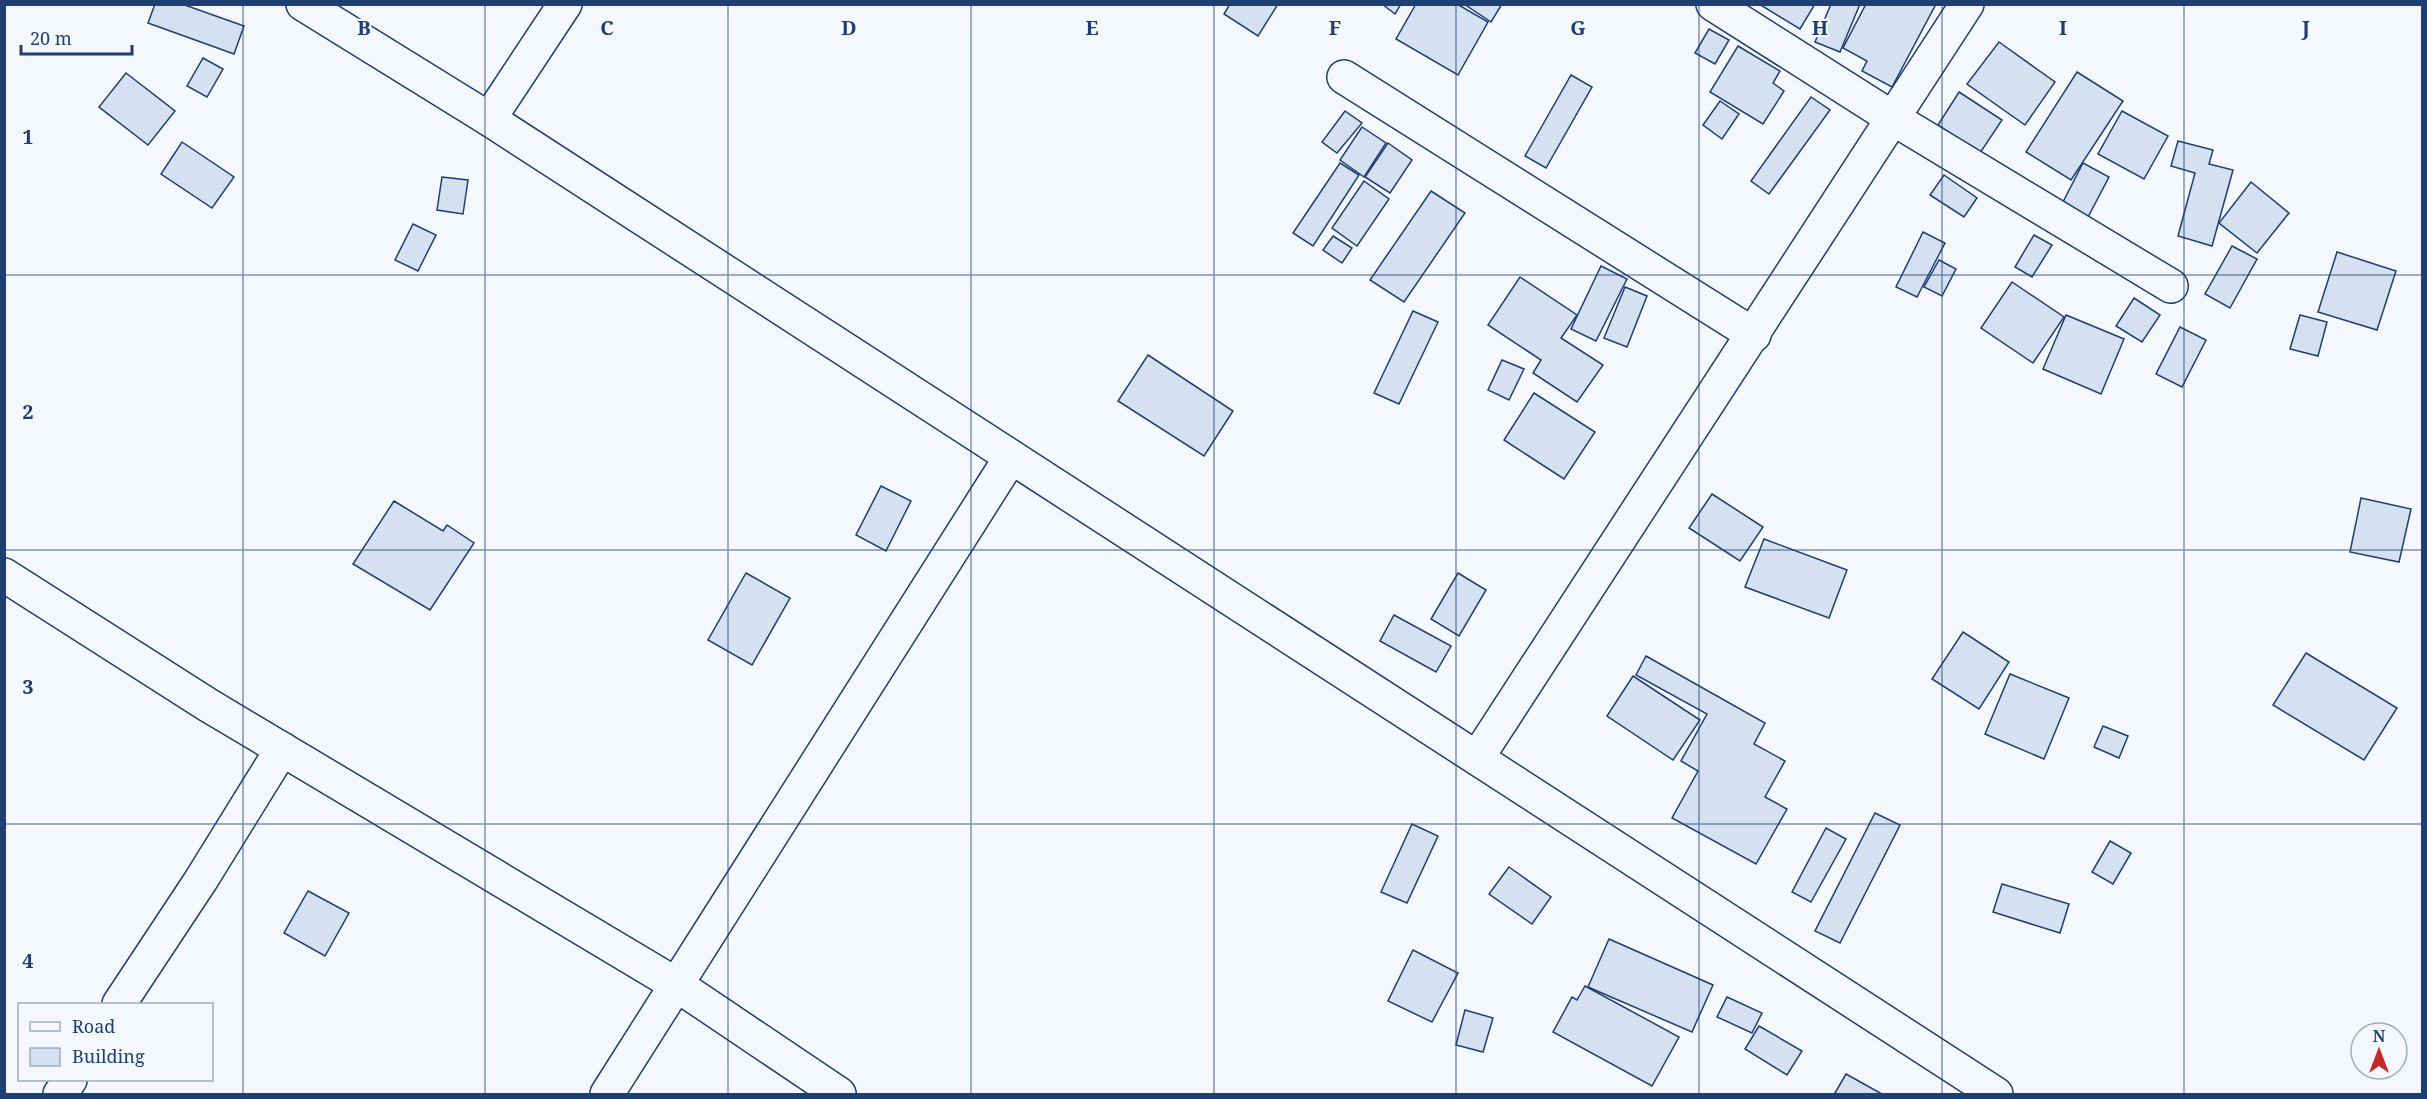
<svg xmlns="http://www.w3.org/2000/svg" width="2427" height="1099" font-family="'Noto Serif',serif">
<rect width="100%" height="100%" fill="#f4f7fb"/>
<!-- building -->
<g fill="#d5e0f0" stroke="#1d3f73" stroke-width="1.5">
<path d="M155,4h27l62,22 -10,28 -86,-31z"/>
<path d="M1230,4h48l-20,32 -34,-22z"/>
<path d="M1382,4h19l-6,10z"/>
<path d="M1416,4h41l31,18 -30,53 -62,-36z"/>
<path d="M1464,4h38l-11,18z"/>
<path d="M1759,4h56l-15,25z"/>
<path d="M1831,4h29l-20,48 -25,-10z"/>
<path d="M1866,4h70l-44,83 -30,-16 5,-10 -24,-13z"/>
<path d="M1709,29l20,11 -14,24 -20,-11z"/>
<path d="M1999,42l56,40 -30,43 -58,-41z"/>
<path d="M1738,46l42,25 -7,12 11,8 -21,33 -53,-32z"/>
<path d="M203,58l20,11 -16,28 -20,-11z"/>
<path d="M2077,72l46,29 -52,79 -45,-28z"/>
<path d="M126,73l49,38 -27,34 -49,-38z"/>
<path d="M1571,75l21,12 -46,81 -21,-12z"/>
<path d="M1959,92l43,28 -22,33 -42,-28z"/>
<path d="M1811,97l19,13 -61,84 -18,-13z"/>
<path d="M1720,101l19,13 -17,25 -19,-14z"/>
<path d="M1345,111l17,12 -25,30 -15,-11z"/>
<path d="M2122,111l46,25 -24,43 -46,-25z"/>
<path d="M1362,127l24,16 -22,34 -24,-17z"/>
<path d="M2178,141l35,9 -4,14 24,6 -21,76 -34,-10 17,-63 -24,-7z"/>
<path d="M182,142l52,35 -22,31 -51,-34z"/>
<path d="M1388,143l24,17 -22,33 -25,-16z"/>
<path d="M1340,163l19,12 -46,71 -20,-13z"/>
<path d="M2083,163l26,14 -21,40 -26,-13z"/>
<path d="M1944,175l33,23 -13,19 -34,-22z"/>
<path d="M442,177l26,3 -5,34 -26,-4z"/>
<path d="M1364,181l25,18 -32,47 -25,-18z"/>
<path d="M2251,182l38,31 -32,40 -38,-30z"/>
<path d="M1431,191l34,22 -61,89 -34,-22z"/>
<path d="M413,224l23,11 -18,36 -23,-11z"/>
<path d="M1923,232l22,11 -28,54 -21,-10z"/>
<path d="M2034,235l18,10 -20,32 -17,-10z"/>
<path d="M1333,236l19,12 -10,15 -19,-13z"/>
<path d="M2232,246l25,13 -27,49 -25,-14z"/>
<path d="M2337,252l59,19 -19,59 -59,-18z"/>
<path d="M1939,260l17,9 -14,27 -18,-9z"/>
<path d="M1601,266l26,13 -31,62 -25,-12z"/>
<path d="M1520,277l57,38 -16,23 42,27 -26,37 -44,-29 8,-13 -53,-35z"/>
<path d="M2012,282l52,35 -31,46 -52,-35z"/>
<path d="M1625,287l22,9 -20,51 -23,-9z"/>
<path d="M2134,298l26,17 -18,27 -26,-16z"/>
<path d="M1413,311l25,11 -39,82 -25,-11z"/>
<path d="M2066,315l58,24 -23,55 -58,-25z"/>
<path d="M2300,315l27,7 -9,34 -28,-7z"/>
<path d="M2180,327l26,13 -24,47 -26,-13z"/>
<path d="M1148,355l85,56 -29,45 -86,-55z"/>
<path d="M1502,360l22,9 -15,31 -21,-10z"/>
<path d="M1534,393l61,39 -31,47 -60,-39z"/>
<path d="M881,486l30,15 -25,50 -30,-16z"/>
<path d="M1712,494l51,33 -23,34 -51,-33z"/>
<path d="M2361,498l50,11 -12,53 -49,-10z"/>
<path d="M394,501l49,30 4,-6 27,18 -44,67 -77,-46z"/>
<path d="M1764,539l83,31 -18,48 -84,-31z"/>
<path d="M746,573l44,25 -38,67 -44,-25z"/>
<path d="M1458,573l28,17 -27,46 -28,-17z"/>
<path d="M1394,615l57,31 -15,26 -56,-31z"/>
<path d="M1963,632l46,30 -30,47 -47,-30z"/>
<path d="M2306,653l91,55 -33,52 -91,-55z"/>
<path d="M1646,656l119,67 -11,21 31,17 -20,36 22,12 -31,55 -84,-46 26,-47 -17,-10 26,-47 -71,-39z"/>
<path d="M2010,674l59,24 -25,61 -59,-25z"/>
<path d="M1633,676l67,44 -27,40 -66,-44z"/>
<path d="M2103,726l25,10 -9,22 -25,-11z"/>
<path d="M1875,813l25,12 -60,118 -25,-12z"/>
<path d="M1412,824l26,12 -31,67 -26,-11z"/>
<path d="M1826,828l20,11 -35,63 -19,-10z"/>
<path d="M2110,841l21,12 -18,31 -21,-12z"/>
<path d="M1509,867l42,30 -19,27 -43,-30z"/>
<path d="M2002,884l67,20 -9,29 -67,-21z"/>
<path d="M308,891l41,22 -24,43 -41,-23z"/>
<path d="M1609,939l104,46 -21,47 -104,-45z"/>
<path d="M1413,950l45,23 -26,49 -44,-21z"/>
<path d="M1585,986l94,51 -27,49 -99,-54 19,-35 5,3z"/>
<path d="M1727,997l35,16 -10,20 -35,-16z"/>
<path d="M1465,1010l28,8 -10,34 -27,-7z"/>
<path d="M1759,1026l43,25 -15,24 -42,-26z"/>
<path d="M1846,1074l36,20h-45l-2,-1z"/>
</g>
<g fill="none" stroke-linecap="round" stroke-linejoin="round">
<!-- minor casing -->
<g stroke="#1d3f73" stroke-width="36">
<g id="minor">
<path d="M303,4l186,115 1507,975"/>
<path d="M1713,4l181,115 277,167"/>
<path d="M1344,77l410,258"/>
<path d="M489,119l76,-115"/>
<path d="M4,575l204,130 469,280 162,109"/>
<path d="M1477,758l490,-754"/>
<path d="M119,1004l82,-124 81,-131"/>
<path d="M60,1094l10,-14"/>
<path d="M607,1094l404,-637"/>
</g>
</g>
<!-- minor -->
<use href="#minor" stroke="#f4f7fb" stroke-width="33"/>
</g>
<!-- grid -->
<path fill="none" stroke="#1d3f73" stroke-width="1.5" stroke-opacity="0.55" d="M243,4v1090M485,4v1090M728,4v1090M971,4v1090M1214,4v1090M1456,4v1090M1699,4v1090M1942,4v1090M2184,4v1090M4,275h2418M4,550h2418M4,824h2418"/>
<g font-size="20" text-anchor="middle" font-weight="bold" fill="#1d3f73" stroke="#f4f7fb" stroke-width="4.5" stroke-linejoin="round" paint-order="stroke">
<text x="364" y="35">B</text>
<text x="607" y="35">C</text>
<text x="849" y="35">D</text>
<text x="1092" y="35">E</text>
<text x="1335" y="35">F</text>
<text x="1578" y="35">G</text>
<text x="1820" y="35">H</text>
<text x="2063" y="35">I</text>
<text x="2306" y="35">J</text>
<text x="28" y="144">1</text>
<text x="28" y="419">2</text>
<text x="28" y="694">3</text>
<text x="28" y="968">4</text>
</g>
<!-- border -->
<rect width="2427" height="1099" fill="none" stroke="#1d3f73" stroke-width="12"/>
<!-- legend -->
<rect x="18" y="1003" width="195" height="78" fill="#f4f7fb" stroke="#9eadc5" stroke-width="1.5"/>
<rect x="30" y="1022" width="30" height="9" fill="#f4f7fb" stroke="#9eadc5" stroke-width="1.5"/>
<text x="72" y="1033" font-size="18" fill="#1d3f73">Road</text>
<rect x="30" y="1048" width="30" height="18" fill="#d5e0f0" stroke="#9eadc5" stroke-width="1.5"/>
<text x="72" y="1063" font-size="18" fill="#1d3f73">Building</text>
<!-- north arrow -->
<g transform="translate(2379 1051)"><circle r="28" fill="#f4f7fb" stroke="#9eadc5" stroke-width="1.5"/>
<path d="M0-4.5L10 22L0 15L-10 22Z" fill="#c62828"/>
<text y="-9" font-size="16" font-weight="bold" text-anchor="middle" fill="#1d3f73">N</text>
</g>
<!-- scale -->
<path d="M21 45v9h111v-9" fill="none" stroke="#1d3f73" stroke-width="3"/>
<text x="30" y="45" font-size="18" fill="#1d3f73" stroke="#f4f7fb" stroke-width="4.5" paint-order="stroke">20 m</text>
</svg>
